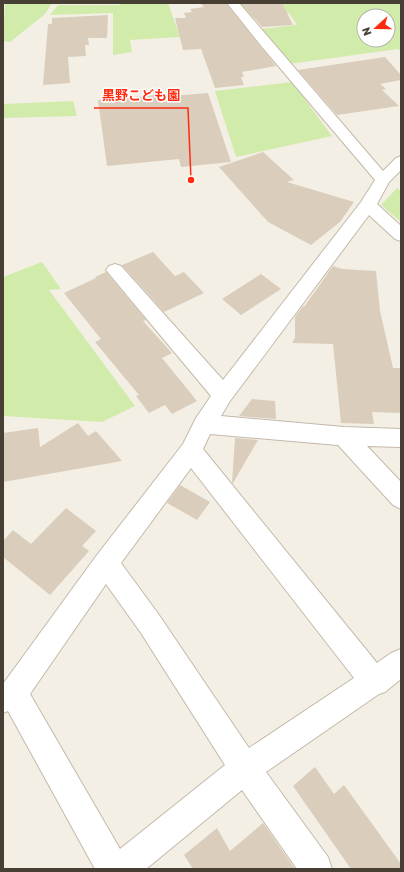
<svg xmlns="http://www.w3.org/2000/svg" width="404" height="872" font-family="Rubik,'Noto Sans JP',sans-serif">
<rect width="100%" height="100%" fill="#f4efe5"/>
<!-- green -->
<g fill="#d1ecaa" fill-rule="evenodd">
<path d="M5,3h47l-7,11 -35,28 -7,-1z"/>
<path d="M121,3h47l12,34 -50,3 2,12 -19,3v-42l-63,2 8,-10h62z"/>
<path d="M239,3h162v48l-3,-2 -109,15 -28,-35 36,-4 -8,-12 -38,4zM364,16h24v24h-24z"/>
<path d="M292,82l40,54 -96,21 -21,-66z"/>
<path d="M73,101l4,15 -74,2 1,-14z"/>
<path d="M397,188l4,3v31l-20,-17z"/>
<path d="M42,262l19,27 -12,1 86,116 -33,16 -99,-6v-139z"/>
</g>
<!-- building -->
<g fill="#dacdbc">
<path d="M200,3h26l50,63 -34,6 2,5h-3l3,8 -29,3 -14,-39 -18,1 -8,-32h11l-2,-5 8,-1 -2,-3 14,-2z"/>
<path d="M241,3h41l11,22 -31,2z"/>
<path d="M108,15l-1,23h-19l1,7h-4l1,11 -18,1 2,26 -27,2 5,-61h4v-6z"/>
<path d="M385,57l16,18v5l-21,4 6,5 -4,1 17,16 -62,9 -39,-45z"/>
<path d="M208,93l23,69 -50,5 -2,-8 -72,7 -9,-66 59,-5 1,2z"/>
<path d="M263,152l31,28 -7,2 67,20 -14,20 -29,23 -43,-23 -49,-55z"/>
<path d="M153,252l22,24 9,-4 20,21 -40,19 -42,-47z"/>
<path d="M333,266l9,3 34,2 4,40 13,57h8v45l-29,-1 2,12 -33,-1 -8,-79 -41,-1 3,-5v-21l8,-11 1,1z"/>
<path d="M106,272l40,48 -3,1 29,32 -10,5 35,43 -25,13 -7,-9 -16,8 -13,-17 3,-1 -44,-53 6,-3 -37,-46 32,-15 -1,-1z"/>
<path d="M261,274l20,15 -40,26 -19,-16z"/>
<path d="M252,399l23,2 1,18 -37,-3z"/>
<path d="M78,423l10,13 8,-5 26,30 -119,21v-49l35,-5 2,19z"/>
<path d="M235,438l23,2 -25,43h-1z"/>
<path d="M180,485l30,17 -13,18 -30,-17z"/>
<path d="M66,508l30,23 -14,15 7,5 -39,44 -47,-38v-16l10,-11 18,14z"/>
<path d="M315,767l19,27 10,-9 57,79v5h-50l-58,-83z"/>
<path d="M263,823l32,46h-102l-9,-14 33,-27 13,23z"/>
</g>
<g fill="none" stroke-linecap="round" stroke-linejoin="round">
<!-- minor casing -->
<g stroke="#c3b9aa" stroke-width="2">
<path id="minor" d="M227,3h12l144,168 13,-13 5,-2v14l-12,12 -12,22 24,22v15l-6,-2 -26,-24 -139,186 -9,15 123,11 57,2v18l-34,-1 34,36v27l-8,-4 -55,-60 -128,-11 -7,15 174,214 14,-10 10,-4v30l-16,13 -6,2 -113,78 62,85 4,12h-35l-55,-79 -96,79h-51l-87,-158 -5,2v-29l94,-129 86,-111 13,-26 15,-22 -105,-126 3,-4 6,-2 6,2 102,114 138,-178 14,-22 -112,-132zM191,468l163,210 -105,70 -90,-133 -38,-52zM106,584l35,49 84,132 -105,84 -90,-155z"/>
</g>
<!-- minor -->
<use href="#minor" fill="#fff" fill-rule="evenodd"/>
</g>
<!-- callouts -->
<path fill="none" stroke="#ff2b11" stroke-width="1.5" d="M191 180L188 108H94"/>
<circle fill="#ff2b11" stroke="#fff" stroke-width="1.5" cx="191" cy="180" r="4"/>
<g font-size="13" text-anchor="middle" font-weight="bold" fill="#ff2b11" stroke="#fff" stroke-width="3" stroke-linejoin="round" paint-order="stroke">
<text x="141" y="100">黒野こども園</text>
</g>
<!-- border -->
<rect width="404" height="872" fill="none" stroke="#473f34" stroke-width="8"/>
<!-- north arrow -->
<g transform="translate(376 28) rotate(249)"><circle r="19" fill="#ffffff" stroke="#b5b2ae"/>
<path d="M0-3L7 15L0 10L-7 15Z" fill="#ff2b11"/>
<text y="-6" font-size="11" font-weight="bold" text-anchor="middle" fill="#473f34">N</text>
</g>
</svg>
